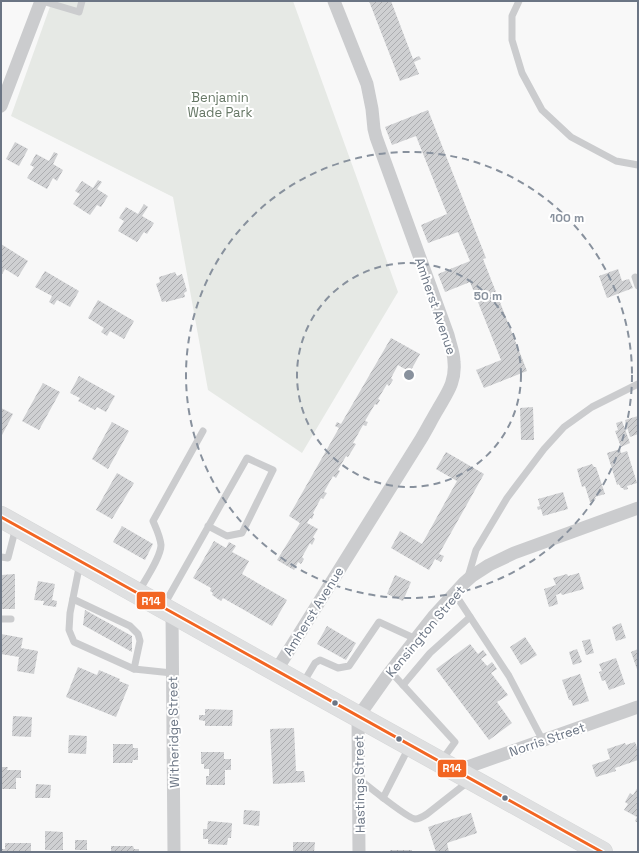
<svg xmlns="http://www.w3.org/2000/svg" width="639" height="853" font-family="'Space Grotesk',sans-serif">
<defs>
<pattern id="building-hatch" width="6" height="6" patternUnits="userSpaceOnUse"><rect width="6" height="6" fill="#cfd0d2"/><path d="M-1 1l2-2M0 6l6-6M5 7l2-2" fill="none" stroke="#acadb0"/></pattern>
</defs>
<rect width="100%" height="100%" fill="#f8f8f8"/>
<!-- park -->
<path fill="#e6e9e5" d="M52,1h241l105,291 -96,161 -94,-63 -35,-193 -162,-81z"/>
<!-- building -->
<g fill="url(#building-hatch)">
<path d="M369,1h22l22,58 6,-3 2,3 -7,3 5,12 -19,7z"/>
<path d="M428,110l58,148 -3,1 44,112 -43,17 -8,-18 25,-10 -31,-78 -25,10 -7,-18 32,-13 -12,-29 -30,11 -7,-18 26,-11 -31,-78 -24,9 -7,-18z"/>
<path d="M15,142l13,7 -9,17 -13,-7z"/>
<path d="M54,152l4,2 -5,10 10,6 -6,11 -4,-3 -6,11 -20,-11 7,-11 -4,-2 6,-11 13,7z"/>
<path d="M98,180l4,2 -5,7 11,7 -7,11 -4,-2 -7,10 -17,-11 7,-10 -5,-3 7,-10 11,7z"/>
<path d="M144,204l4,3 -6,9 12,7 -7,11 -3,-2 -7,10 -19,-11 6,-10 -5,-3 7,-11 12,7z"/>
<path d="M1,244l27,17 -10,16 -13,-8 -4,7z"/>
<path d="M618,269l4,12 7,-2 4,9 -26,10 -8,-22z"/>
<path d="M45,271l34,20 -9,16 -13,-7 -3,5 -5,-3 3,-6 -17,-9z"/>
<path d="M175,272l2,4 5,-2 5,17 -3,2 1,4 -19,5v-1l-4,1 -6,-18 4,-2 -1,-5z"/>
<path d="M98,300l36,21 -10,18 -14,-8 -3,5 -6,-4 3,-4 -16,-10z"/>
<path d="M391,338l29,16 -10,18 -12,-7 -7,13 2,2 -4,6 -2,-2 -9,15 2,1 -3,5 -2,-1 -10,17 3,1 -2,4 -3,-1 -10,18 3,1 -8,13 -2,-1 -8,14 2,1 -4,7 -3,-2 -9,16 3,1 -4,6 -2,-1 -8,15 1,1 -2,5 -2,-1 -3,5 11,6 -5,8 2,2 -3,6 -2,-2 -8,14 2,2 -3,5 -3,-2 -4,8 -17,-10 23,-37 -11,-7 50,-88 -4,-2 2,-4 4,2z"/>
<path d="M79,376l36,20 -9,16 -9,-5 -2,3 -17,-9 2,-3 -10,-5z"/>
<path d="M43,383l17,9 -21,38 -17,-9z"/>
<path d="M533,407l1,33h-13l-1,-32z"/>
<path d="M1,408l12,6 -12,23z"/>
<path d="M638,416v18l-8,3 -5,-17z"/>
<path d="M622,421l8,22 -9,4 -6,-16 3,-1 -2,-7z"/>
<path d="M112,422l17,9 -21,38 -16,-10z"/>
<path d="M620,449l1,4 6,-2 10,32 -10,3 1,3 -4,1 -1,-2h-2l-2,-4 -2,1 -10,-32z"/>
<path d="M446,452l38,22 -45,80 5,2 -3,6 -6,-3 -6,11 -38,-22 9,-17 22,13 35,-63 -21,-12z"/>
<path d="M592,464l2,3h2l9,27 -10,3 1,2 -6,3 -5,-16 -3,1 -5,-18z"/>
<path d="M117,473l17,10 -22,36 -16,-9z"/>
<path d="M563,492l5,17 -25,7 -2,-7 -3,1 -1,-3 3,-1 -2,-7z"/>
<path d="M122,526l31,18 -8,16 -32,-18z"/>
<path d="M214,541l12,7 3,-6 7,4 -4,6 17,9 -7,13 45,26 -15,26 -49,-28 -2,3 -9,-6 1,-2 -3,-2 1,-3 -18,-10z"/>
<path d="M579,573l5,16 -22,6 -1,-2 -5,2 2,9 -9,3 -5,-18 12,-4 -3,-7 14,-4 1,2z"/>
<path d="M15,574v35h-14v-34z"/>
<path d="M395,575l16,7 -8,19 -16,-7z"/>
<path d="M38,581l17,3 -3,16 5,1 -1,6 -13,-2 1,-4 -10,-1z"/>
<path d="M85,610l47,26v16l-49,-27z"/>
<path d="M621,623l5,15 -10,3 -4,-14z"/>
<path d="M327,626l29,17 -10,17 -29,-16z"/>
<path d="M1,634l22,4 -2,10 17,3 -4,23 -17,-3 2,-14 -18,-3z"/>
<path d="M525,637l12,18 -16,10 -11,-18z"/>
<path d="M590,639l4,14 -8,2 -4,-14z"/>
<path d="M470,644l8,10 5,-4 4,5 -6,4 6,7 5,-4 5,7 -6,4 17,22 -11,7 15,21 -23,17 -53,-71z"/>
<path d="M577,649l5,13 -9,3 -4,-13z"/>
<path d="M638,649v23l-7,-20z"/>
<path d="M616,658l9,26 -16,6 -4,-10 -3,1 -3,-9 3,-1 -3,-7z"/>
<path d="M78,667l19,8 2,-5 21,9 -1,2 10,4 -13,32 -50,-20z"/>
<path d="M580,674l9,27 -16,5 -2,-6h-2l-7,-20z"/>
<path d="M205,709l28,1 -1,16h-27v-5l-6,-1v-5h6z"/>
<path d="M13,716l19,1 -1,20 -19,-1z"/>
<path d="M294,728l2,43h8l1,11 -32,2 -3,-55z"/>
<path d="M69,735l18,1 -1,18 -18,-1z"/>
<path d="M635,742l3,8v10l-23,8 1,3 -20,6 -4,-12 18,-6 -3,-10 18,-6 1,2z"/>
<path d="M113,744h20v4h5v12h-5l-1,3h-19z"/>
<path d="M201,752h23v7h7v11h-6v15h-19v-9h3v-7h-5v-5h-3z"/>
<path d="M1,767h7l-1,3h14v8h-5v11h-15z"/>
<path d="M36,784l15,1 -1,13h-15z"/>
<path d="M638,787v36l-3,-2 2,-4 -13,-7 4,-6 -3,-2 5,-9 3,2z"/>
<path d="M244,810l16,1 -1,15 -16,-2z"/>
<path d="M471,813l6,20 -30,10 2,9h-13l-8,-25z"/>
<path d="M208,821l24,2 -1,15h-3l-1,7 -19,-1v-5h-5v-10h4z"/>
<path d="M45,831l18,1v18h-18z"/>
<rect x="75" y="840" width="12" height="10"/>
<path d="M293,842h22l-1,10 -21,-1z"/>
<path d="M5,843h26v9h-29v-3h3z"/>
<path d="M111,846h22l1,3h5v3h-28z"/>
<rect x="390" y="850" width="22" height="2"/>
</g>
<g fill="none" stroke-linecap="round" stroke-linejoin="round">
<!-- primary casing -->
<g stroke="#d5d6d7" stroke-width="22">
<path id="primary" d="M1,517l250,140 351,195"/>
</g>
<!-- service -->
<g stroke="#cbccce" stroke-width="7">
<path d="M42,1l37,11 3,-11"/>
<path d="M519,1l-7,15v24l10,33 20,37 29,27 45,24 22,4"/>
<path d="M635,277l3,9"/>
<path d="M1,557l7,1 8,-31"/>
<path d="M80,563l-10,50 -1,17 5,12 60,27 38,4"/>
<path d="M468,577l8,-27 31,-52 37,-49 20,-22 28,-20 46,-23"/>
<path d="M139,591c6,-11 22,-34 22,-46 -1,-9 -5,-17 -8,-24l50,-90"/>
<path d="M455,594l54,82 34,65"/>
<path d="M73,599l57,27 8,8 2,7 -6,28"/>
<path d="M164,605l83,-147 26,12 -31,63 -15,3 -19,-10"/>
<path d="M1,619h10"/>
<path d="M391,672l64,70 -13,18"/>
<path d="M303,683l12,-20 5,-3 18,8 11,-2 30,-44 37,17"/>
<path d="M403,685l27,-32 40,-36"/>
<path d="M359,779c9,7 48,39 56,40 4,0 9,-3 12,-5l42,-33"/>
<path d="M383,798l26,-51"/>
</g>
<!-- minor -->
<g stroke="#cbccce" stroke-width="13">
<path d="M1,106l40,-105"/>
<path d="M172,612l2,240"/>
<path d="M276,671l145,-232c6,-10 11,-20 17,-30 9,-16 18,-27 16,-47 0,-9 -4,-18 -6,-27l-72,-198 -2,-8 -2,-20 -5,-25 -33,-83"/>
<path d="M456,771l182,-64"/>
<path d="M359,852l-1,-135 29,-41 31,-40 15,-19 31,-34 8,-7 17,-11 25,-12 124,-45"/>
</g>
<!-- primary -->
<use href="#primary" stroke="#dfe0e1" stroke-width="21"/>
<!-- bus-1 casing -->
<g stroke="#fff" stroke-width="6">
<path id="bus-1" d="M1,517l601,335"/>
</g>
<!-- bus-1 -->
<use href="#bus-1" stroke="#f26522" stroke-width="3"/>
</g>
<!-- distance rings -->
<g fill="none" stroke="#88919d" stroke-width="2" stroke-dasharray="7 5">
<circle cx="409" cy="375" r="112"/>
<circle cx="409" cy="375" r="223"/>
</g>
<!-- markers -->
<g fill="#6b7584" stroke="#fff" stroke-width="1.5">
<circle cx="335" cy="703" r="3.5"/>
<circle cx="399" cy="739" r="3.5"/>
<circle cx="505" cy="798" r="3.5"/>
</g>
<g text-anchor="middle" stroke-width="4" stroke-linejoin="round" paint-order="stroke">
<!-- park labels -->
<g font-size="13" fill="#667765" stroke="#fff">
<text x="220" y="102">Benjamin<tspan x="220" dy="15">Wade Park</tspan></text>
</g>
<!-- street labels -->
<g font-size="13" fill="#6b7584" stroke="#fff">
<text transform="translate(436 306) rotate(71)" y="5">Amherst Avenue</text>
<text transform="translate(313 611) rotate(-58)" y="5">Amherst Avenue</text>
<text transform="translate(425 631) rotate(-50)" y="5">Kensington Street</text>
<text transform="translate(173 732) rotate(-91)" y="5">Witheridge Street</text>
<text transform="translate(547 739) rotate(-19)" y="5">Norris Street</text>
<text transform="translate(359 784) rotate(-91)" y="5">Hastings Street</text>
</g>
</g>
<circle cx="409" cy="375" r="6" fill="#88919d" stroke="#fff" stroke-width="2"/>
<g font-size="12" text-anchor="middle" font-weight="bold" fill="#88919d" stroke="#fff" stroke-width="4" stroke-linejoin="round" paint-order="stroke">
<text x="567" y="222">100 m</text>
<text x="488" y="300">50 m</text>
</g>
<g stroke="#fff" stroke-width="1.5">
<rect x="136" y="591" width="30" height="19" rx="4" fill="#f26522"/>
<rect x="437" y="759" width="30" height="19" rx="4" fill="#f26522"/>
</g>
<g font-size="11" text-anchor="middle" font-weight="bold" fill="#fff">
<text x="151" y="605">R14</text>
<text x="452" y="772">R14</text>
</g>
<!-- border -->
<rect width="639" height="853" fill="none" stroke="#6b7584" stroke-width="4"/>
</svg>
